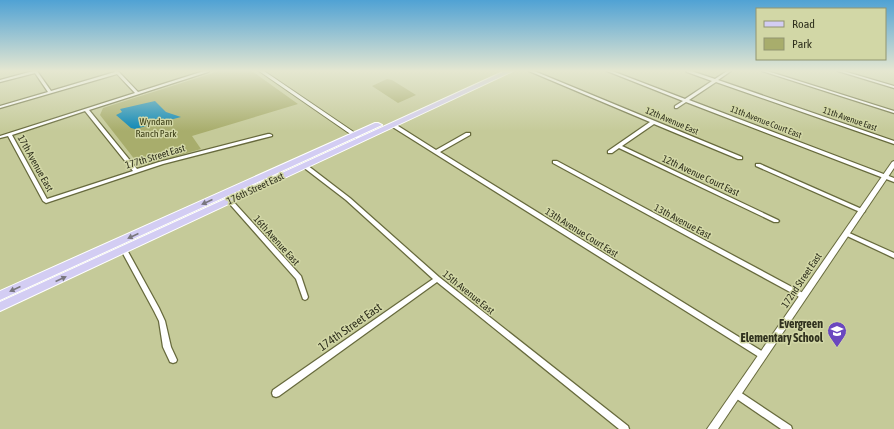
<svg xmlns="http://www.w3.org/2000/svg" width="894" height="429" font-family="'Asap Condensed',sans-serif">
<rect width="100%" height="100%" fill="#c5ca99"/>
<!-- green -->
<g fill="#a8ad6c">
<path d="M219,71h33l46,33 -106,32 9,13 -56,16h-6l-39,-50 3,-7z"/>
<path d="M387,79l5,1 24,15 -18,8 -26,-17z"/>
</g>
<!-- water -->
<path fill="#0c87b6" d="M155,101l11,11 15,5 -46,12 -4,-1 -15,-13 6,-3 -2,-3z"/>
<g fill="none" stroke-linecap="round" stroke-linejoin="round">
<!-- minor casing -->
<g stroke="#676a3d" stroke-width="2.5">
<g id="minor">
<path d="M33,71h4l14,20 64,-19 -1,-1h4l20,21 66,-21h5l-1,1 -119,38 48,59 22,-7 109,-28h2l2,1v1l-109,28 -117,39 -3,-2 -35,-65 -8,2v-2l135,-43 -18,-19 -117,34v-2l48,-14 -13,-19 -35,9v-2zM85,111l48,60 -86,28 -35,-64z"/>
<path d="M529,71h5l208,86v2h-4l-84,-35 -32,22 156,74 1,1 -1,1h-4l-155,-74 -7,5h-4v-2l42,-29z"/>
<path d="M607,71h5l73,28 27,-18 -25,-9 -1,-1h5l24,8 12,-8h4l-13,9 176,61v3l-178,-62 -27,18 205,78v4l-208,-80 -9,6h-2v-2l8,-5z"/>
<path d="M762,71h5l127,40v2z"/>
<path d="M838,71h5l51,15v2z"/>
<path d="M391,124h4l41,26 30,-17h4v2l-30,17 325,201 1,2 -1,2 -3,1 -3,-1 -368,-231z"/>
<path d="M553,161h4l248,133 1,2 -1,2 -2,1 -2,-1 -248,-135z"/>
<path d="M756,164h4l104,46 1,1 -1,1h-4l-104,-46z"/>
<path d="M303,165h4l43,33 89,79 189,149 1,3h-10l-182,-147 -158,114 -3,1 -3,-1 -1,-3 1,-3 160,-111 -87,-79 -43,-33z"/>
<path d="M229,198l2,1 70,77 7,21 -1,2 -2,1 -2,-1 -7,-20 -69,-78 -1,-1z"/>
<path d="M847,232l47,21v5l-49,-23 -1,-1z"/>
<path d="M122,248h4l33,60 6,13 6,26 6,13 -1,2 -3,1 -3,-1 -7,-15 -4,-26 -5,-10 -33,-61z"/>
<path d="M737,390l54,36 1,3h-11l-47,-32 -1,-3 1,-3z"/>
</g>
</g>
<!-- tertiary casing -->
<g stroke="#676a3d" stroke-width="2">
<g id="tertiary">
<path d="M259,71h5l100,68 -1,1h-4z"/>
<path d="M894,161v7l-176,261h-11l185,-267z"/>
</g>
</g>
<!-- primary casing -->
<g stroke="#fff" stroke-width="2">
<g id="primary">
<path d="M505,71h8l-513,240v-9z"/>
<path d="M375,123h3l4,2 -382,175v-9z"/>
</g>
</g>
<!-- minor -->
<use href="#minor" fill="#fff" fill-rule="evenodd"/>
<!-- tertiary -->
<use href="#tertiary" fill="#fff" fill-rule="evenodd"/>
<!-- primary -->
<use href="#primary" fill="#d3cdf3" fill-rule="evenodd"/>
</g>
<!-- one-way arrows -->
<defs><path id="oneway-solid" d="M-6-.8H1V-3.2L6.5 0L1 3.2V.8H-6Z"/></defs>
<g fill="#79777e">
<use href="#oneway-solid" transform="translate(207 202) rotate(156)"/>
<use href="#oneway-solid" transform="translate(133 236) rotate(155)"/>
<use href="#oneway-solid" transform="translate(61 279) rotate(-25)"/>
<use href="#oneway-solid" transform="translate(15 289) rotate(156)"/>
</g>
<!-- sky -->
<linearGradient id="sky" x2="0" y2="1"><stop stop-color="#50a2d4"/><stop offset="0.54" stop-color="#e5e7d1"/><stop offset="1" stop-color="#e5e7d1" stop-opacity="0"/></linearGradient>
<rect width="894" height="131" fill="url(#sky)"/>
<!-- icons -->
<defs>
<g id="school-pin" transform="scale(1)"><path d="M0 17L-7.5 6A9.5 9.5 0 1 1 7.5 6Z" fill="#6a47bf" stroke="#d2d7a6"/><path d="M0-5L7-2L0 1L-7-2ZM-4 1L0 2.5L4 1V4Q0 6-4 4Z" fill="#fff"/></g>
</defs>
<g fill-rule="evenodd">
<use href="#school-pin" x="837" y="331"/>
</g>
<g text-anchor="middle" stroke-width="3" stroke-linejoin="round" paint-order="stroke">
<!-- far-street labels -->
<g font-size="9" fill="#30311e" stroke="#d2d7a6">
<text transform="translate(850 119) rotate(19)" y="3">11th Avenue East</text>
<text transform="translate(672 121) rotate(23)" y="3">12th Avenue East</text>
<text transform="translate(766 122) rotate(21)" y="3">11th Avenue Court East</text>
</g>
<!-- park labels -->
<g font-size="10" fill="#3a3c14" stroke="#d2d7a6">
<text x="156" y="125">Wyndam<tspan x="156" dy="12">Ranch Park</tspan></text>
</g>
<!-- street labels -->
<g font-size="10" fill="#30311e" stroke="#d2d7a6">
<text transform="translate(155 156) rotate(-17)" y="4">177th Street East</text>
<text transform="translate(36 163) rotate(61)" y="4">17th Avenue East</text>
<text transform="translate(701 175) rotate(25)" y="4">12th Avenue Court East</text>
<text transform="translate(255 188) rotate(-25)" y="4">176th Street East</text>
<text transform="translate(683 221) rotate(28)" y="4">13th Avenue East</text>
<text transform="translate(582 232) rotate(32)" y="4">13th Avenue Court East</text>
<text transform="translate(277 240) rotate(48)" y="4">16th Avenue East</text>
<text transform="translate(801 280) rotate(-56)" y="4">172nd Street East</text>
<text transform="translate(469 292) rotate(39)" y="4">15th Avenue East</text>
</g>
<!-- near-poi labels -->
<g font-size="12" font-weight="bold" fill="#30311e" stroke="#d2d7a6" text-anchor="end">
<text x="823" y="328">Evergreen<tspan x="823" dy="14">Elementary School</tspan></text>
</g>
<!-- near-street labels -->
<g font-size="12" fill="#30311e" stroke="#d2d7a6">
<text transform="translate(350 327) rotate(-35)" y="4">174th Street East</text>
</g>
</g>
<!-- legend -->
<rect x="756" y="8" width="130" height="52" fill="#d2d7a6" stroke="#919570"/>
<rect x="764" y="21" width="20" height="6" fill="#d3cdf3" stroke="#919570"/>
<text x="792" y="28" font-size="12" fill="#30311e">Road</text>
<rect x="764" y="38" width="20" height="12" fill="#a8ad6c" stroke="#919570"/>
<text x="792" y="48" font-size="12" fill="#30311e">Park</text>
</svg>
